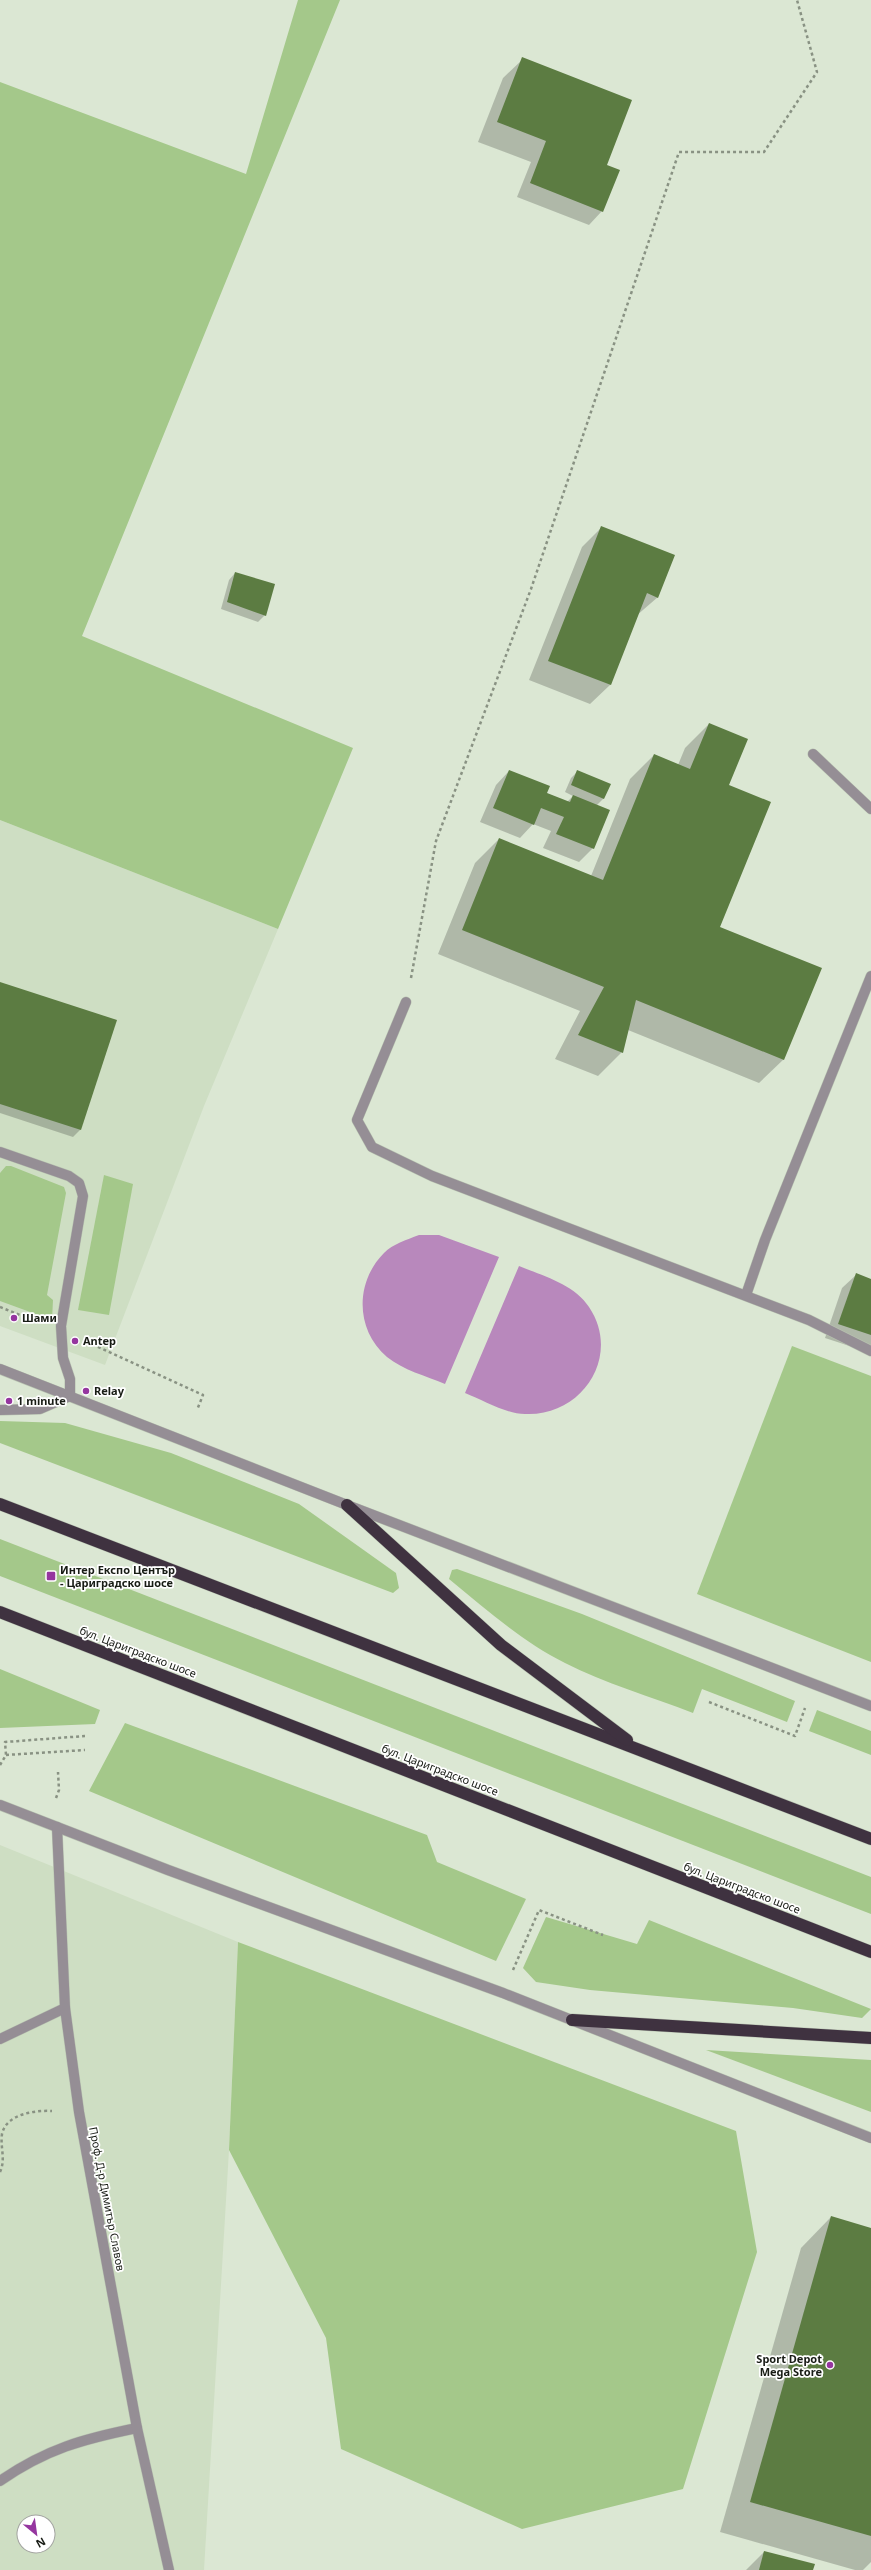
<svg xmlns="http://www.w3.org/2000/svg" width="871" height="2570" font-family="'Noto Sans',sans-serif">
<rect width="100%" height="100%" fill="#dbe7d3"/>
<!-- built -->
<g fill="#cedec3" fill-rule="evenodd">
<path d="M0,820l278,109 -74,177 -99,259 -105,-39z"/>
<path d="M0,1845l238,97 -9,208 -25,420h-204zM24,2522h24v24h-24z"/>
</g>
<!-- green -->
<g fill="#a4c88a">
<path d="M298,0h42l-258,636 271,112 -75,181 -278,-109v-738l246,92z"/>
<path d="M6,1166h5l53,21 2,6 -19,102 6,5 -1,20 -52,-19v-128z"/>
<path d="M104,1175l29,9 -24,131 -31,-5z"/>
<path d="M792,1346l79,30v286l-174,-68z"/>
<path d="M0,1421l65,2 106,30 128,51 97,69 3,15 -6,5 -393,-150z"/>
<path d="M0,1539l871,338v37l-871,-338z"/>
<path d="M457,1569l125,45 213,87 -8,21 -85,-33 -9,24c-41,-16 -89,-30 -128,-50 -43,-21 -79,-54 -116,-84l3,-9z"/>
<path d="M0,1669l100,41 -5,14 -95,4z"/>
<path d="M817,1710l54,21v24l-62,-24z"/>
<path d="M125,1723l302,112 10,27 89,37 -30,62 -407,-170z"/>
<path d="M546,1917l91,27 12,-24 222,89 -9,9 -69,-10 -203,-18 -54,-8 -13,-14z"/>
<path d="M238,1942l498,189 21,121 -74,237 -161,40 -181,-80 -15,-111 -97,-188z"/>
<path d="M706,2050l165,10v52z"/>
</g>
<!-- water -->
<g fill="#b888bc">
<path d="M419,1235h20l60,22 -54,127c-19,-8 -42,-14 -58,-27 -32,-27 -32,-75 -3,-104 9,-9 22,-13 35,-18z"/>
<path d="M519,1266c24,10 55,18 70,41 33,49 -7,110 -64,107 -19,0 -42,-14 -60,-21z"/>
</g>
<!-- shadow -->
<g fill="#0003">
<path d="M523,59l82,106 -3,46 -13,14 -72,-28 14,-35 -53,-20 25,-64z"/>
<path d="M601,528l57,69 -22,19 -26,69 -20,19 -61,-24 53,-133z"/>
<path d="M235,573l30,42 -7,7 -37,-13 8,-29z"/>
<path d="M709,724l10,204 65,131 -25,24 -131,-53 -6,22 -24,24 -43,-17 25,-48 -142,-57 37,-91 24,-24 92,37 39,-97 24,-24 24,10 7,-17z"/>
<path d="M509,771l37,22 21,9 6,-6 -8,-4 6,-14 7,-7 26,27 -8,8 -3,42 -14,14 -36,-14 8,-17 -18,-7 -13,14 -40,-16 16,-37z"/>
<path d="M0,984l115,36 -35,110 -7,7 -73,-24z"/>
<path d="M856,1275l15,5v73l-46,-15 17,-50z"/>
<path d="M831,2217l40,12v333l-8,8h-8l-135,-38 81,-284z"/>
<path d="M764,2552l48,18h-66z"/>
</g>
<!-- building -->
<g fill="#5c7c42">
<path d="M522,57l110,43 -25,65 13,5 -17,42 -73,-29 16,-42 -49,-19z"/>
<path d="M601,526l74,29 -17,43 -11,-5 -36,92 -63,-24z"/>
<path d="M235,572l40,12 -9,32 -39,-14z"/>
<path d="M709,723l39,16 -19,46 42,17 -51,125 102,41 -38,92 -148,-60 -13,53 -45,-18 26,-48 -142,-57 37,-92 104,42 51,-126 36,15z"/>
<path d="M509,770l41,16 -3,7 23,9 3,-7 37,15 -16,39 -38,-15 8,-17 -23,-9 -7,17 -41,-17z"/>
<path d="M577,770l34,14 -7,15 -33,-14z"/>
<path d="M0,982l117,38 -36,110 -81,-26z"/>
<path d="M856,1273l15,6v56l-33,-11z"/>
<path d="M831,2216l40,12v308l-121,-34z"/>
<path d="M764,2551l51,13 -2,6h-54z"/>
</g>
<g fill="none" stroke-linecap="round" stroke-linejoin="round">
<!-- lane casing -->
<g stroke="#b8c2b1" stroke-width="11">
<g id="lane">
<path d="M813,754l58,55"/>
<path d="M406,1002l-49,118 15,27 60,29 377,144 62,31"/>
<path d="M0,1152l69,24 10,7 4,13 -22,130 2,32 7,21v17l-30,13 -40,1"/>
<path d="M746,1295l19,-55 106,-264"/>
<path d="M0,2039l65,-31"/>
<path d="M0,2481c46,-32 83,-42 137,-53"/>
</g>
</g>
<!-- street casing -->
<g stroke="#b8c2b1" stroke-width="11">
<g id="street">
<path d="M0,1369l347,136 524,201"/>
<path d="M0,1805l168,65 335,123 368,145"/>
<path d="M57,1827l8,181 14,104 58,316 32,142"/>
</g>
</g>
<!-- highway casing -->
<g stroke="#b8c2b1" stroke-width="13">
<g id="highway">
<path d="M0,1504l871,335"/>
<path d="M347,1505l154,140 126,95"/>
<path d="M0,1612l871,340"/>
<path d="M572,2020l299,18"/>
</g>
</g>
<!-- path -->
<g stroke="#899283" stroke-width="2.5" stroke-dasharray="3 3" stroke-linecap="butt">
<path d="M411,978l25,-137 95,-252 148,-437h85l53,-80 -20,-72"/>
<path d="M0,1307l35,14"/>
<path d="M87,1342l116,53 -6,15"/>
<path d="M709,1702l86,34 10,-28"/>
<path d="M6,1755l79,-5"/>
<path d="M0,1765l6,-10 -1,-13 80,-6"/>
<path d="M56,1798l3,-8 -1,-18"/>
<path d="M513,1970l26,-60 64,25"/>
<path d="M0,2172c6,-13 0,-24 2,-38 4,-20 33,-24 50,-23"/>
</g>
<!-- lane -->
<use href="#lane" stroke="#958e95" stroke-width="10"/>
<!-- street -->
<use href="#street" stroke="#958e95" stroke-width="10"/>
<!-- highway -->
<use href="#highway" stroke="#3f3240" stroke-width="12"/>
</g>
<!-- markers -->
<g fill="#95369f" stroke="#fff" stroke-width="1.5">
<circle cx="14" cy="1318" r="4"/>
<circle cx="75" cy="1341" r="4"/>
<circle cx="86" cy="1391" r="4"/>
<circle cx="9" cy="1401" r="4"/>
<rect x="46" y="1571" width="10" height="10" rx="2"/>
<circle cx="830" cy="2365" r="4"/>
</g>
<g text-anchor="middle" stroke-width="3.5" stroke-linejoin="round" paint-order="stroke">
<!-- poi labels -->
<g font-size="11" font-weight="bold" fill="#181c15" stroke="#fff" text-anchor="start">
<text x="22" y="1322">Шами</text>
<text x="83" y="1345">Antep</text>
<text x="94" y="1395">Relay</text>
<text x="17" y="1405">1 minute</text>
<text x="60" y="1574">Интер Експо Център<tspan x="60" dy="13">- Цариградско шосе</tspan></text>
<text x="822" y="2363" text-anchor="end">Sport Depot<tspan x="822" dy="13">Mega Store</tspan></text>
</g>
<!-- street labels -->
<g font-size="11" fill="#181c15" stroke="#fff">
<text transform="translate(138 1652) rotate(21)" y="4">бул. Цариградско шосе</text>
<text transform="translate(440 1770) rotate(21)" y="4">бул. Цариградско шосе</text>
<text transform="translate(742 1888) rotate(21)" y="4">бул. Цариградско шосе</text>
<text transform="translate(107 2199) rotate(79)" y="4">Проф. Д-р Димитър Славов</text>
</g>
</g>
<!-- north arrow -->
<g transform="translate(36 2534) rotate(151)"><circle r="19" fill="#ffffff" stroke="#a3a4a1"/>
<path d="M0-3L7 15L0 10L-7 15Z" fill="#95369f"/>
<text y="-6" font-size="11" font-weight="bold" text-anchor="middle" fill="#181c15">N</text>
</g>
</svg>
